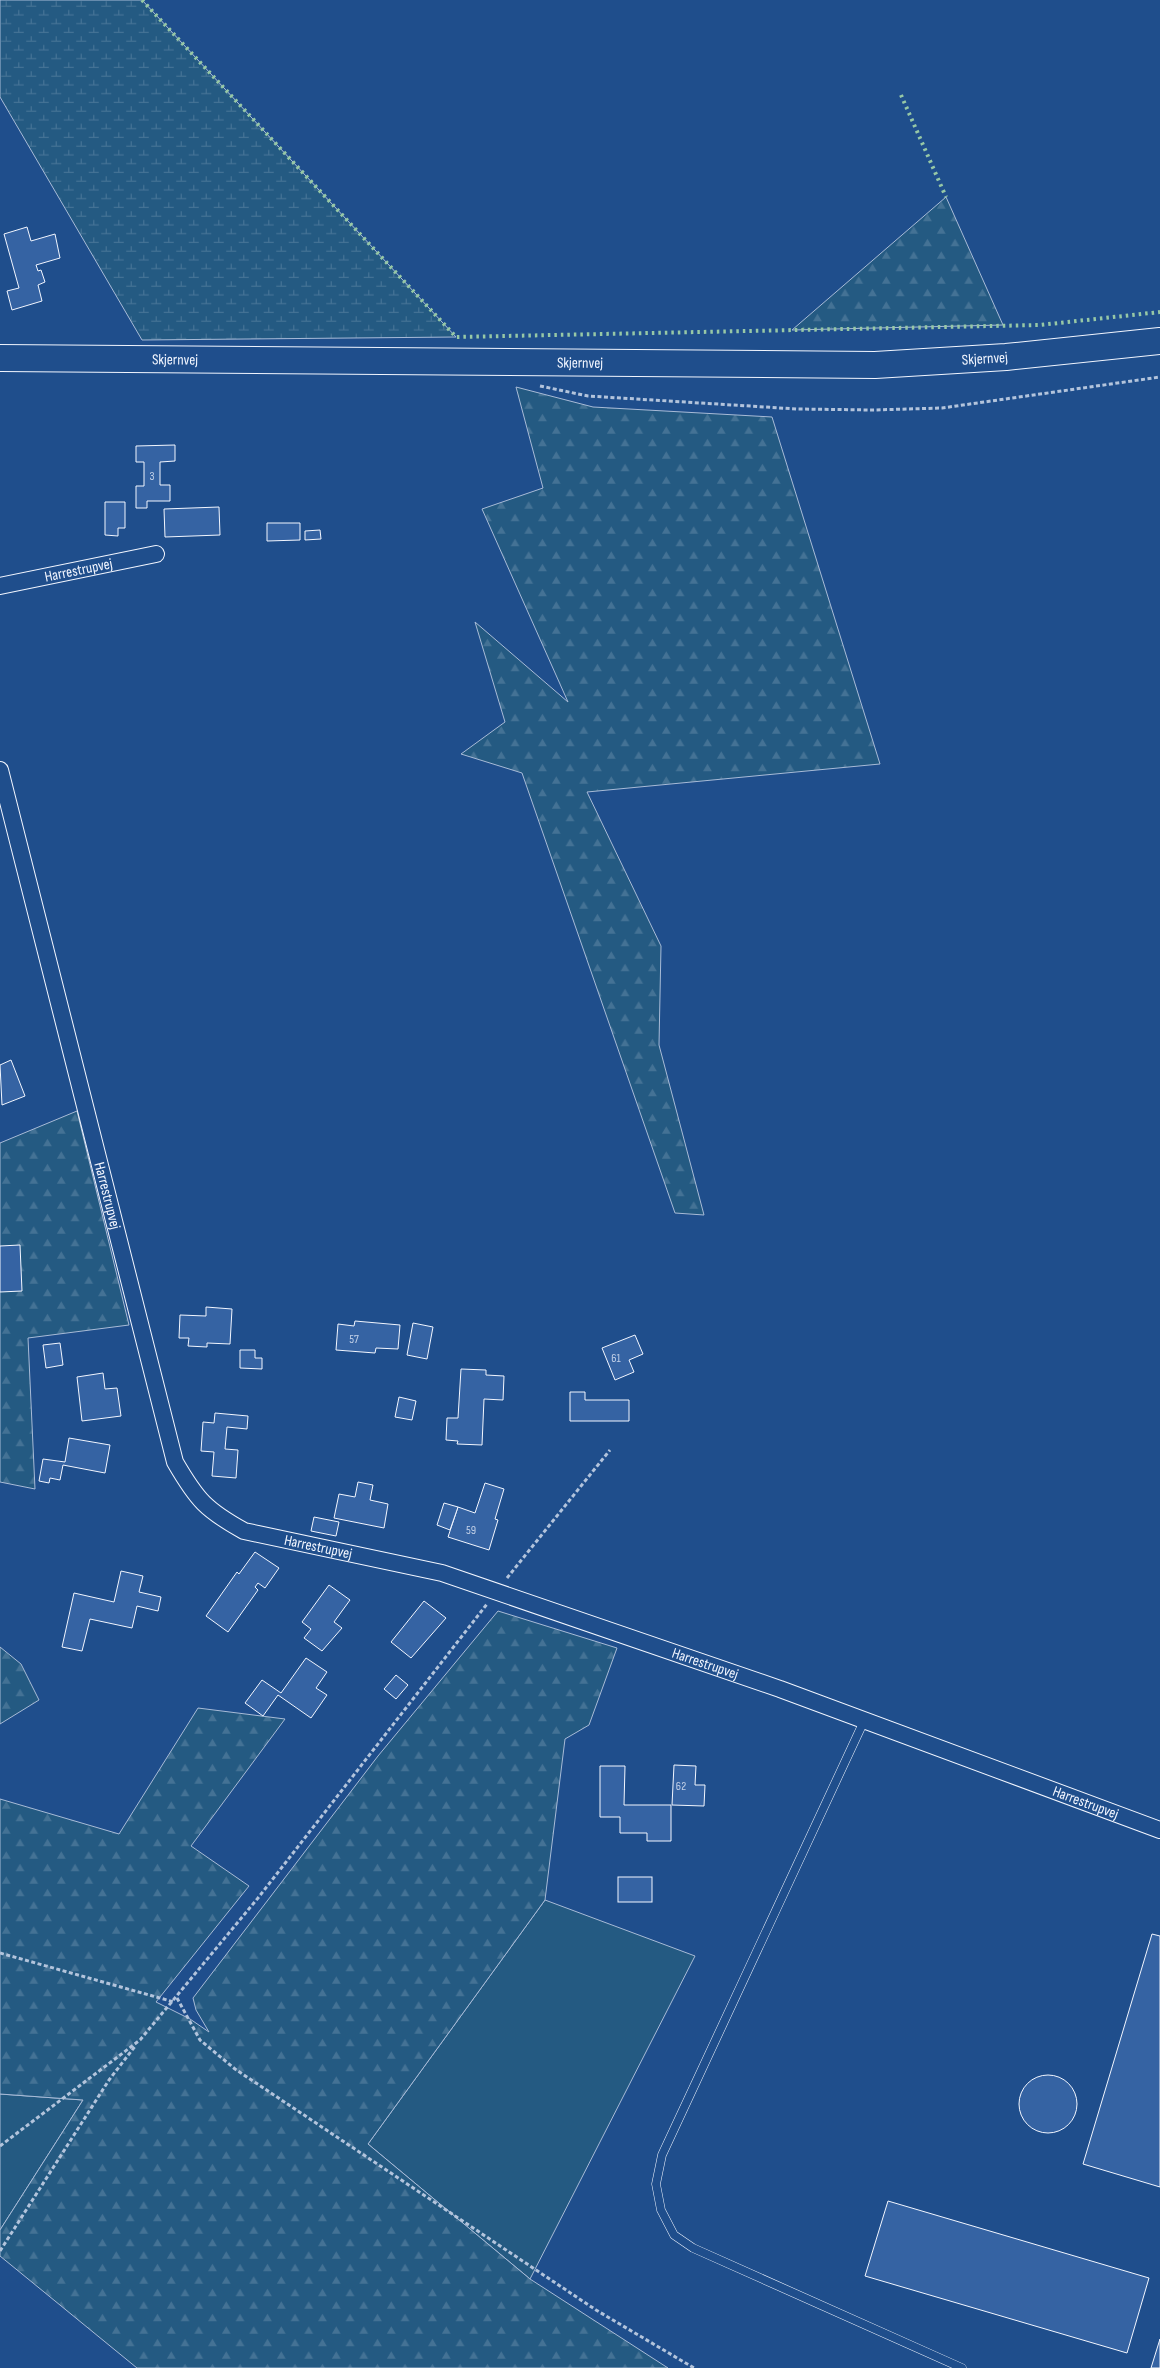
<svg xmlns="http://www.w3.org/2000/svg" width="1160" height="2368" font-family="'Sofia Sans Condensed',sans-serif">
<defs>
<pattern id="forest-firs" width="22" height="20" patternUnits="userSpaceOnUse" patternTransform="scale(1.25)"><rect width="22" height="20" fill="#245a82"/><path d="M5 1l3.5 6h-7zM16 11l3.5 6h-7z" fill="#447295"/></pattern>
<pattern id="wetland-marsh" width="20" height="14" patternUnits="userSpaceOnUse" patternTransform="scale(1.25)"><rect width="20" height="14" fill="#245a82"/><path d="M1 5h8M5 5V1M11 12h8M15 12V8" fill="none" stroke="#447295"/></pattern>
</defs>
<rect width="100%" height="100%" fill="#1f4e8c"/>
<!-- grass -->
<g fill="#245a82" stroke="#a8bbd7">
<path d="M545,1900l150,56 -165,323 -162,-135z"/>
<path d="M0,2094l83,6 -83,130z"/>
</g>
<!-- forest -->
<g fill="url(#forest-firs)" stroke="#a8bbd7">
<path d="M946,197l57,128 -211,5z"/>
<path d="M516,387l77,20 179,10 108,347 -293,28 74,154 -2,99 45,170 -29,-2 -153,-440 -61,-19 44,-32 -30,-100 93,80 -86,-193 61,-21z"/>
<path d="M77,1111l52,214 -101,13 7,151 -35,-7v-339z"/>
<path d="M498,1611l119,37 -28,77 -24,14 -20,161 -177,244 162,135 138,89h-531l-137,-112v-26l83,-130 -83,-6v-295l119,35 79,-126 87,11 -94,127 58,40 -93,116 34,17 19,13 -13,-22 -3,-12 185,-242z"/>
<path d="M0,1647l21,17 18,36 -39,24z"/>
</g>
<!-- wetland -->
<path fill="url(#wetland-marsh)" stroke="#a8bbd7" d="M0,0h142l314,337 -314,3 -142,-243z"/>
<!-- building -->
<g fill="#3563a3" stroke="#f2f6ff">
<path d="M27,227l4,14 24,-7 5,24 -24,7 2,6 3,-1 4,12 -7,3 4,16 -30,9 -5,-19 12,-3 -15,-54z"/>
<path d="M175,445v16l-15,1v23h10v16h-23v7h-11v-22h8v-24h-8v-16z"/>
<path d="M105,502h20v26h-7v8l-13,-1z"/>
<path d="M219,507l1,28 -55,2 -1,-28z"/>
<path d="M267,523h33v17l-33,1z"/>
<path d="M320,530l1,9 -16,1v-9z"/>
<path d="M11,1060l14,36 -23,9 -2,-40z"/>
<path d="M20,1245l2,46 -22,1v-46z"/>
<path d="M206,1307l26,2 -2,35 -23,-1v4l-19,-1 1,-8h-10l1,-23 26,1z"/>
<path d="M355,1321l45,4 -2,24 -22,-1 -1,5 -39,-3 2,-26 16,2z"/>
<path d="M413,1323l20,4 -6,32 -20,-4z"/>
<path d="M635,1335l8,19 -14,6 5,12 -19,8 -13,-32z"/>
<path d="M60,1343l3,22 -17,3 -3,-23z"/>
<path d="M240,1350h15v8h7v11l-22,-1z"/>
<path d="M461,1369l25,1v5l18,1 -1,24 -19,-1 -2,46 -25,-1 1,-3 -12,-1 1,-22h11z"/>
<path d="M103,1373l2,16 12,-1 4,28 -39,5 -5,-44z"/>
<path d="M570,1392h15v8h44v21h-59z"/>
<path d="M399,1397l17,4 -4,19 -17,-3z"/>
<path d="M215,1413l33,3 -1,13 -20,-2 -2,22 13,1 -2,28 -24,-2 2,-24 -13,-1 2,-29 11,1z"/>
<path d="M69,1438l41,7 -5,28 -42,-8 -3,15 -10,-2 -1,5 -10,-2 4,-22 22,3z"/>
<path d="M358,1482l15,3 -3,15 18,4 -4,24 -50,-10 5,-24 16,3z"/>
<path d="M485,1483l19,6 -9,30 3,1 -9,30 -41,-13 10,-30 17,6z"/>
<path d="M444,1503l14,4 -8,23 -13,-5z"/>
<path d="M314,1517l25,5 -3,14 -25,-5z"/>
<path d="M255,1552l24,16 -14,20 -7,-5 -3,4 3,3 -30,42 -22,-16 31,-44 2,2z"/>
<path d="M121,1571l22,5 -4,16 22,5 -3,14 -21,-5 -5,22 -42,-9 -8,32 -20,-4 12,-54 40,9z"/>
<path d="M329,1585l21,15 -16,22 8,6 -20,23 -18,-13 7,-9 -9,-7z"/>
<path d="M424,1601l22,17 -35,40 -20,-16z"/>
<path d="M306,1658l21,14 -11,16 11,7 -16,23 -33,-23 -15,21 -18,-13 17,-23 19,13z"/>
<path d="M396,1675l12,10 -12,14 -12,-10z"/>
<path d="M674,1765l22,1 -1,19h10l-1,21 -32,-1z"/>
<path d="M600,1766h25l-1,39h47v36h-24v-8h-27v-16h-20z"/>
<rect x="618" y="1877" width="34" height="25"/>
<path d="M1152,1934l8,2v251l-77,-23z"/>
<circle cx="1048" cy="2104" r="29"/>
<path d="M888,2201l261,77 -22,75 -262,-77z"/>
<path d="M1160,2339v29h-9z"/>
</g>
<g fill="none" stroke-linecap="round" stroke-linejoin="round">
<!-- service casing -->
<g stroke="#f2f6ff" stroke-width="9">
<path id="service" d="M864,1721l-202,434 -6,29 5,26 13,25 19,13 269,120"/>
</g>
<!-- minor casing -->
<g stroke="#f2f6ff" stroke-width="18">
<g id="minor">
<path id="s1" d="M0,586l156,-32"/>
<path id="s2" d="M0,770l175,692c22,38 31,48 69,69l198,42 338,116 380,141"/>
</g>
</g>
<!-- primary casing -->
<g stroke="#f2f6ff" stroke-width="28">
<g id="primary">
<path id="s3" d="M0,358l875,7 131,-8 154,-16"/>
</g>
</g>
<!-- path -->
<g stroke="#b3c4dc" stroke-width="3" stroke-dasharray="4 2.5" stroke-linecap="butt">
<path d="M540,386l48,10 209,13 76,1 69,-2 218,-31"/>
<path d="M507,1578l103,-128"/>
<path d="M0,1953l174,49"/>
<path d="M177,1998l23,42 35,29 361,241 98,58"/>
<path d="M0,2146l140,-106 118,-142 229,-294"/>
<path d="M0,2251l109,-171 27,-35"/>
</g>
<!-- service -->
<use href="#service" stroke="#1f4e8c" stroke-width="8"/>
<!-- minor -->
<use href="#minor" stroke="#1f4e8c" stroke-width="16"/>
<!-- primary -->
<use href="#primary" stroke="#1f4e8c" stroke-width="26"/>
<!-- hedge -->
<g stroke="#97c8a6" stroke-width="4" stroke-dasharray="2.5 4" stroke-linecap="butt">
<path d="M142,0l314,337 584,-12 120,-13"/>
<path d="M901,95l45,102"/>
</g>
</g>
<g text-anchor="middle" stroke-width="4" stroke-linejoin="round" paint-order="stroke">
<!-- number labels -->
<g font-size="12" fill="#c3d1e8">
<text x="152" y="480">3</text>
<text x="354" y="1343">57</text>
<text x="616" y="1362">61</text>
<text x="471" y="1534">59</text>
<text x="681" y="1790">62</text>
</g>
<!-- street labels -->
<g font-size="15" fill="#f2f6ff" stroke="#1f4e8c">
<text dy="5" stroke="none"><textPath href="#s3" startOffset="985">Skjernvej</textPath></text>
<text dy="5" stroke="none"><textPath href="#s3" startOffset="175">Skjernvej</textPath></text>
<text dy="5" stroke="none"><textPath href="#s3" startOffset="580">Skjernvej</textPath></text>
<text dy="5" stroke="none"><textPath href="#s1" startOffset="80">Harrestrupvej</textPath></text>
<text dy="5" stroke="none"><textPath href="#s2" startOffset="439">Harrestrupvej</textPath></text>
<text dy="5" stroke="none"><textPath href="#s2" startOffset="889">Harrestrupvej</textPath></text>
<text dy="5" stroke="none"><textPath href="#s2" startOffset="1294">Harrestrupvej</textPath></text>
<text dy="5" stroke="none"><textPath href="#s2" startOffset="1699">Harrestrupvej</textPath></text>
</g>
</g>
</svg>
